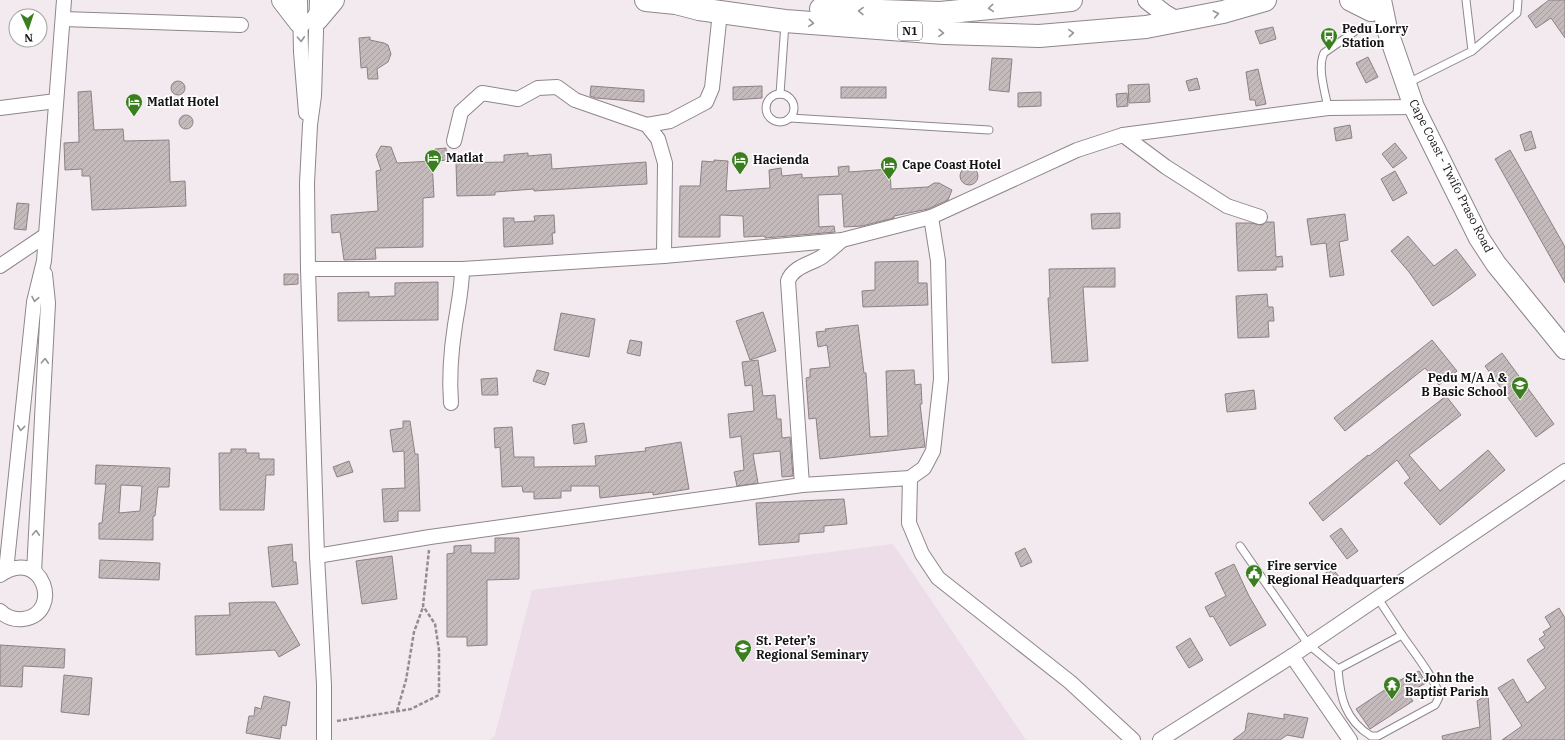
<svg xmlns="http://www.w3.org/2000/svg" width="1565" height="740" font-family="'IBM Plex Serif',serif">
<defs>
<pattern id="building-hatch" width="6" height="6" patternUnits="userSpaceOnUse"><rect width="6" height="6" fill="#c4b9bb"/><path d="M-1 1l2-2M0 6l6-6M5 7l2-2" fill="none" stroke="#a89ea0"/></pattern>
</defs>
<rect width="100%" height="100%" fill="#f3eaf0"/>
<!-- built -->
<path fill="#ecdde8" d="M893,544l133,196h-536l5,-5 37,-145z"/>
<!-- building -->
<g fill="url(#building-hatch)" stroke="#8c8283" fill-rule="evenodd">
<path d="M1549,0h16v38l-14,-20 -15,10 -8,-12z"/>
<path d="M1273,27l3,12 -16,5 -5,-13z"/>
<path d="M370,37v3l14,3 4,2 3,9 -3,8 -11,7 1,10h-10l-1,-12 -6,1 -2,-30z"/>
<path d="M1368,57l10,20 -12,6 -10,-20z"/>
<path d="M992,58l20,1 -3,33 -20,-2z"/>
<path d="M1258,69l8,35 -10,2 -1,-6h-5l-4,-28z"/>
<path d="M1197,78l3,11 -11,2 -3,-10z"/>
<circle cx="178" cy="88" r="7"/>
<path d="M1149,84l1,18 -21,1 -1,-18z"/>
<path d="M591,86l53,4v12l-48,-4 -6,-2z"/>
<path d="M762,86v12l-29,2v-13z"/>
<rect x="841" y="87" width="45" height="11"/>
<path d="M91,91l3,39 29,-1 1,12 45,-1 1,42 15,-1 1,25 -94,4 -2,-34h-8v-7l-17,1 -1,-27 15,-1 -1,-50z"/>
<path d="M1041,92v14l-23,1v-14z"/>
<path d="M1127,93l1,13 -11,1 -1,-13z"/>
<circle cx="186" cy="122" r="7"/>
<path d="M1350,125l2,13 -16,3 -2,-13z"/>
<path d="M1531,131l5,17 -11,3 -5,-16z"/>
<path d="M1395,143l12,15 -14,10 -11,-14z"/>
<path d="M381,146l10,1 6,16 35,-2 2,36 -11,1v49l-48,1 1,11 -32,1 -4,-28 -8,1 -1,-18 47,-4 -2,-40 5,-1 -5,-15z"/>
<path d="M446,148l1,12 -11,1 -1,-12z"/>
<path d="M1510,150l55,97v36l-70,-124z"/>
<path d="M528,153v3l23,-2 1,15 94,-7 1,22 -113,7v-2l-39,3v3l-38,1 -1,-33 48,-1v-7z"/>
<path d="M714,160l14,1 -2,30 44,-3 -1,-18 12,-2 1,8 20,-2v4l37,-2 -1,-9 11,-1v6l41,-3 1,20 37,-2 6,-4h5l13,7 -4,10 -20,9 -34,7v2l-32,8 -18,1 -2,-33 -24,1 1,32 15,-1 1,6 -70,6v-2l-21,1 -1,-21 -23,-1v22h-41l1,-51h20l2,-25 12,1z"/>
<circle cx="969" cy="176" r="9"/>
<path d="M1395,171l12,22 -14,8 -12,-22z"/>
<path d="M17,203l12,1 -3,26 -12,-1z"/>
<path d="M1120,213v15l-28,1 -1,-15z"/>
<path d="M1345,214l3,26 -9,2 5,33 -14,2 -4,-34 -15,2 -4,-26z"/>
<path d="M554,215l1,18h-3l1,11 -49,3 -1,-29h11v4l21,-1 -1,-5z"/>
<path d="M1266,222h8l2,35 6,-1 1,11h-7v3l-38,1 -2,-48h15l10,2z"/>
<path d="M1408,236l26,30 22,-17 20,26 -25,19 -18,12 -24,-34 -18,-21z"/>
<path d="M918,261v22h9l1,22 -65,2 -1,-16 13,-1v-28z"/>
<path d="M1115,268v19h-32l5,74 -36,2 -4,-65h2l-1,-29z"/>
<path d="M284,274h14v10l-14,1z"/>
<path d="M438,282v38l-100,1v-28l31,-1v5l26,-1v-13z"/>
<path d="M1267,294l1,13h5l1,14h-6l1,16 -31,1 -2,-42z"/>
<path d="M763,312l13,39 -26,9 -14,-39z"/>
<path d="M561,313l34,6 -6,38 -35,-7z"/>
<path d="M858,325l6,48h2l4,64 18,-1 -2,-65 28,-1 1,15 6,-1 1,20h-2l5,43 -105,12 -4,-41 -7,1 -3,-41 4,-1v-8l20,-2 -3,-22 -9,2 -2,-15 10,-1 -1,-2z"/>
<path d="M630,340l12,2 -2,14 -13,-3z"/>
<path d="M1432,340l25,31 -18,14 -14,-17 -80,63 -11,-13z"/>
<path d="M1502,353l52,71 -18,13 -51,-71z"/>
<path d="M758,360l5,36 12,-1 2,24h4l1,19 8,-1 3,39 -11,1 -2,-26 -27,3 5,29 -21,3 -3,-14 10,-2 -3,-34 -11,2 -2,-24 26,-3 -2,-26 -7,1 -3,-24z"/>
<path d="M537,370l12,3 -4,12 -12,-4z"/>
<path d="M497,378l1,17h-16l-1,-16z"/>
<path d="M1254,390l2,19 -29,3 -2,-18z"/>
<path d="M1446,396l15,19 -52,40 31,36 48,-41 17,20 -65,55 -36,-42 6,-5 -13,-18 -74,61 -14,-18 59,-48 1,1z"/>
<path d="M403,421h7l5,33h3l2,57h-22v10l-14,1 -2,-33 23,-1 -1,-37 -11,1 -3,-22 13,-2z"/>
<path d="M584,423l3,19 -13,2 -2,-19z"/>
<path d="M512,427l2,30h20v10l62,-1 -1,-10 51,-5 -1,-3 36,-6 8,47 -36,6v-3l-53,6 -1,-12h-28v5h-10v7l-27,1v-7h-11l-1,-6 -20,1 -2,-40 -5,1 -1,-20z"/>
<path d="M231,449h15v4h13v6h15v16h-8l-2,35h-44l-1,-57h12z"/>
<path d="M349,461l4,11 -16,5 -4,-10z"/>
<path d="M96,465l74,3 -1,19h-11l-3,29h-2v24l-54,-1v-16h3l4,-39h-11zM121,485l21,1 -2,25 -21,2z"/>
<path d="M844,499l3,25 -23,2v6l-25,2v8l-40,3 -3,-42z"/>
<path d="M1341,528l17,23 -11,8 -17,-23z"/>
<path d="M495,538h24v41l-32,1v65l-20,1v-9h-20v-83l7,-1v-7l17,-1v8h24z"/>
<path d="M292,544l1,18h3l2,22 -26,3 -4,-40z"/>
<path d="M1025,548l7,14 -11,5 -6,-14z"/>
<path d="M392,556l5,43 -35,5 -6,-43z"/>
<path d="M100,560l60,3 -1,17 -60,-2z"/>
<path d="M1234,564l15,32 17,29 -36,21 -17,-30 -3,1 -5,-10 21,-11 -11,-23z"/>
<path d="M1332,568l8,10 -9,8 -9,-10z"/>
<path d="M256,602h19l25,43 -21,12 -4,-7 -79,5 -1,-39 35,-1 -1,-12z"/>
<path d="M1559,608l6,10v122h-63l20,-14 -24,-38 15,-9 14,24 19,-15 -19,-28 18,-12 -6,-9 6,-4 -2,-3 8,-5 -6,-10z"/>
<path d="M1190,638l13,22 -14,8 -13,-21z"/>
<path d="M0,645l65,4 -1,19 -41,-2 -1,21 -22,-1z"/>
<path d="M1419,671l7,12 -19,10 6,8 -43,28 -14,-20 42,-28z"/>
<path d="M64,675l28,3 -3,37 -28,-3z"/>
<path d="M1488,694l3,46h-48l-1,-4 38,-9 -3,-26z"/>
<path d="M264,696l26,6 -4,24 -4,-1 -2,14 -34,-6 3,-17h5l1,-9 6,2z"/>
<path d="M1248,713l36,6v-5l24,4 -5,20 -16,-3 -7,5h-47l12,-9z"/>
</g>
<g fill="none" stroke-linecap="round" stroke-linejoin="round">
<!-- service casing -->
<g stroke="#8e868c" stroke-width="9">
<g id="service">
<path d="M1472,51l45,-38 1,-13"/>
<path d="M1408,83l64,-32 -6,-51"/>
<path d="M780,94l5,-71"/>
<circle cx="780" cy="108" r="14"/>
<path d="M1328,108c-3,-17 -11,-40 -4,-55l30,-21"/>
<path d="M790,118l199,12"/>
<path d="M1240,546l68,98 30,25 64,-34 -25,-38"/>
<path d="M1338,669c2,28 7,51 33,67h7l57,-31c1,-2 3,-5 4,-8 1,-12 -29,-50 -37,-62"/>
</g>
</g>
<!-- minor casing -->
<g stroke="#8e868c" stroke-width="16">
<g id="minor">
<path d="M300,0l1,52 5,61"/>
<path d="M317,0l-3,96 -4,29 -3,58 1,86 9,287 7,129v55"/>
<path d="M63,19l178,6"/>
<path d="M0,108l56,-7"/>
<path d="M647,125l23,-4 36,-19 6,-14 8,-76"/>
<path d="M1123,135l43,32 61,39 33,11"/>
<path d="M454,141l7,-29 21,-19 36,6 20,-11 19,-1 18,13 72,25 11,14 7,24 -1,93"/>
<path d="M0,266l46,-31"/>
<path d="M308,269h154l202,-13 178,-16 89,-23 146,-67 46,-15 205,-27 86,-1"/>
<path d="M451,403c-2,-26 0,-52 4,-78 3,-19 7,-36 7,-56"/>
<path d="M910,478l14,-10 9,-17 8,-72 -3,-118 -7,-44"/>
<path d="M802,485l-14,-204c5,-15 24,-17 35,-25 7,-5 13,-11 19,-16"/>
<path d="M317,556l113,-19 372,-52 108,-7 -1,45 13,31 16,24 132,104 63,58"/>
<path d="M6,571l28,-269 10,-41 20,-261"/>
<path d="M34,572l14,-269 -3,-29"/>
<path d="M0,611c6,6 14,9 23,8 41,-5 20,-74 -23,-44"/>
<path d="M1292,656l58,84"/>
<path d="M1160,740l132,-84 273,-185"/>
</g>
</g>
<!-- tertiary casing -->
<g stroke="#8e868c" stroke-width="20">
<path id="tertiary" d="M1147,0l18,14 12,7"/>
</g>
<!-- secondary casing -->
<g stroke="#8e868c" stroke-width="22">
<path id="secondary" d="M1381,0l6,29 27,78 65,131 17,26 69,85"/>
</g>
<!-- trunk casing -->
<g stroke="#8e868c" stroke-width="24">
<g id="trunk">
<path d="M283,0l17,22"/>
<path d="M646,0l30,3 23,6 86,12 159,12 95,3 107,-9 77,-15 42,-12"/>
<path d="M1351,0l20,10"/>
<path d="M821,9l119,4 131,-13"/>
<path d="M317,19l16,-19"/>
</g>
</g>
<!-- path -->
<g stroke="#938d91" stroke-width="2.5" stroke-dasharray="4 2" stroke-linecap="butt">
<path d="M397,711l9,-31 8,-48 9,-25"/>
<path d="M337,721l74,-12 28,-14v-45l-4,-26 -12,-18 6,-56"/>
</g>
<!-- service -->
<use href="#service" stroke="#fff" stroke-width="7"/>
<!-- minor -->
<use href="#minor" stroke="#fff" stroke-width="14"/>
<!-- tertiary -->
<use href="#tertiary" stroke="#fff" stroke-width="18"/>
<!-- secondary -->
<use href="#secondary" stroke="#fff" stroke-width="20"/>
<!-- trunk -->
<use href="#trunk" stroke="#fff" stroke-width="22"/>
</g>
<!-- one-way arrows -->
<defs><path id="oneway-chevron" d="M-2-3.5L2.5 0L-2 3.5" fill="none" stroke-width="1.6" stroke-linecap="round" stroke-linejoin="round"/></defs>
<g stroke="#969596">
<use href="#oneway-chevron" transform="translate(991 8) rotate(175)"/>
<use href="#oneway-chevron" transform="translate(861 11) rotate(-179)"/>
<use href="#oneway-chevron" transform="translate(1216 14) rotate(-11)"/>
<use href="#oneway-chevron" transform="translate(811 23) rotate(5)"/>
<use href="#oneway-chevron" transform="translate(941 33) rotate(3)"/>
<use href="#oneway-chevron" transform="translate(1071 33) rotate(-4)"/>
<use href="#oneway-chevron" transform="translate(301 39) rotate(87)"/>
<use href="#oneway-chevron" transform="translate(35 299) rotate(101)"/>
<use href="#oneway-chevron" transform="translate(45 361) rotate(-87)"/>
<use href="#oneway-chevron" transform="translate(21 428) rotate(96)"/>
<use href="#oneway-chevron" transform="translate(36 533) rotate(-87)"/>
</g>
<!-- icons -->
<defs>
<g id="bus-pin" transform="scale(0.9)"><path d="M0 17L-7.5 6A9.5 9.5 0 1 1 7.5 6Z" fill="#3b7e20" stroke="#fff"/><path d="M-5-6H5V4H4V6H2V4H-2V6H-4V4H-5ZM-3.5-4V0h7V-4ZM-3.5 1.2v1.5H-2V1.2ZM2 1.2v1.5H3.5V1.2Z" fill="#fff"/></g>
<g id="hotel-pin" transform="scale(0.9)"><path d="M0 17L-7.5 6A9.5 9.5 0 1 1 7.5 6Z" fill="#3b7e20" stroke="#fff"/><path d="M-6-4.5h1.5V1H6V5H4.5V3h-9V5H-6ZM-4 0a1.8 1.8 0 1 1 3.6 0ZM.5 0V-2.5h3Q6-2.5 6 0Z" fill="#fff"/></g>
<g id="school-pin" transform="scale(0.9)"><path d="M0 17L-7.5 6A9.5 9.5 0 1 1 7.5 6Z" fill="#3b7e20" stroke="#fff"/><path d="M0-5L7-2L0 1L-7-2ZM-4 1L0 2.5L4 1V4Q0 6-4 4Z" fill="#fff"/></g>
<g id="civic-pin" transform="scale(0.9)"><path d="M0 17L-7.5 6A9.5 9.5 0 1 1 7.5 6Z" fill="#3b7e20" stroke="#fff"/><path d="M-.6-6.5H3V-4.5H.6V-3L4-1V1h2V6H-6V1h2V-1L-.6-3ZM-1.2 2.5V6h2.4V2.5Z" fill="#fff"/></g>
<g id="university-pin" transform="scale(0.9)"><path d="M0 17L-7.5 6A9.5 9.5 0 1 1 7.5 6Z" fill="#3b7e20" stroke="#fff"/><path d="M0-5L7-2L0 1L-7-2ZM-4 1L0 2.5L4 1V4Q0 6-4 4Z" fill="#fff"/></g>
<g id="temple-pin" transform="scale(0.9)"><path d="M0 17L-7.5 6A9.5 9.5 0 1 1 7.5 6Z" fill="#3b7e20" stroke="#fff"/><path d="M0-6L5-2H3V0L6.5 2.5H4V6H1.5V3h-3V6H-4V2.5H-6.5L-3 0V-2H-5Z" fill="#fff"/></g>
</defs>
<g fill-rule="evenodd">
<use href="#bus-pin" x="1329" y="36"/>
<use href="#hotel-pin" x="134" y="102"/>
<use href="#hotel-pin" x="433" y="158"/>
<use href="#hotel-pin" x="740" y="160"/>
<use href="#hotel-pin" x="889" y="165"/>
<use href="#school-pin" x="1520" y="385"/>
<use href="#civic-pin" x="1254" y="573"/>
<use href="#university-pin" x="743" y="648"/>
<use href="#temple-pin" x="1392" y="685"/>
</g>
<g text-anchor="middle" stroke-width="3.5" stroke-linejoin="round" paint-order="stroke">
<!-- shield labels -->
<rect fill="#fff" stroke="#5c5a5b" stroke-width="1" x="898" y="22" width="24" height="18" rx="3"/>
<g font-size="11" font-weight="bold" fill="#161315">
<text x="910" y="35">N1</text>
</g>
<!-- poi labels -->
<g font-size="12" font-weight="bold" fill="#161315" stroke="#fff" text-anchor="start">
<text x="1342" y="33">Pedu Lorry<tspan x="1342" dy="14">Station</tspan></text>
<text x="147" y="106">Matlat Hotel</text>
<text x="446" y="162">Matlat</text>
<text x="753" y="164">Hacienda</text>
<text x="902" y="169">Cape Coast Hotel</text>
<text x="1507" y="382" text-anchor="end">Pedu M/A A &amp;<tspan x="1507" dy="14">B Basic School</tspan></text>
<text x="1267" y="570">Fire service<tspan x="1267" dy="14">Regional Headquarters</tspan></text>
<text x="756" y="645">St. Peter’s<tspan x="756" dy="14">Regional Seminary</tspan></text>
<text x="1405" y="682">St. John the<tspan x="1405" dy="14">Baptist Parish</tspan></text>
</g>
<!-- street labels -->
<g font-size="12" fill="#161315" stroke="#fff">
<text transform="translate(1451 176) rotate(63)" y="4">Cape Coast - Twifo Praso Road</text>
</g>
</g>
<!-- north arrow -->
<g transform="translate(28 28) rotate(177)"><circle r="19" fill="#ffffff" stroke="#a2a1a1"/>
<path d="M0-3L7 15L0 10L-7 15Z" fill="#3b7e20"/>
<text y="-6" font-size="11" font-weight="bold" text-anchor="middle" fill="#161315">N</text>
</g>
</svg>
